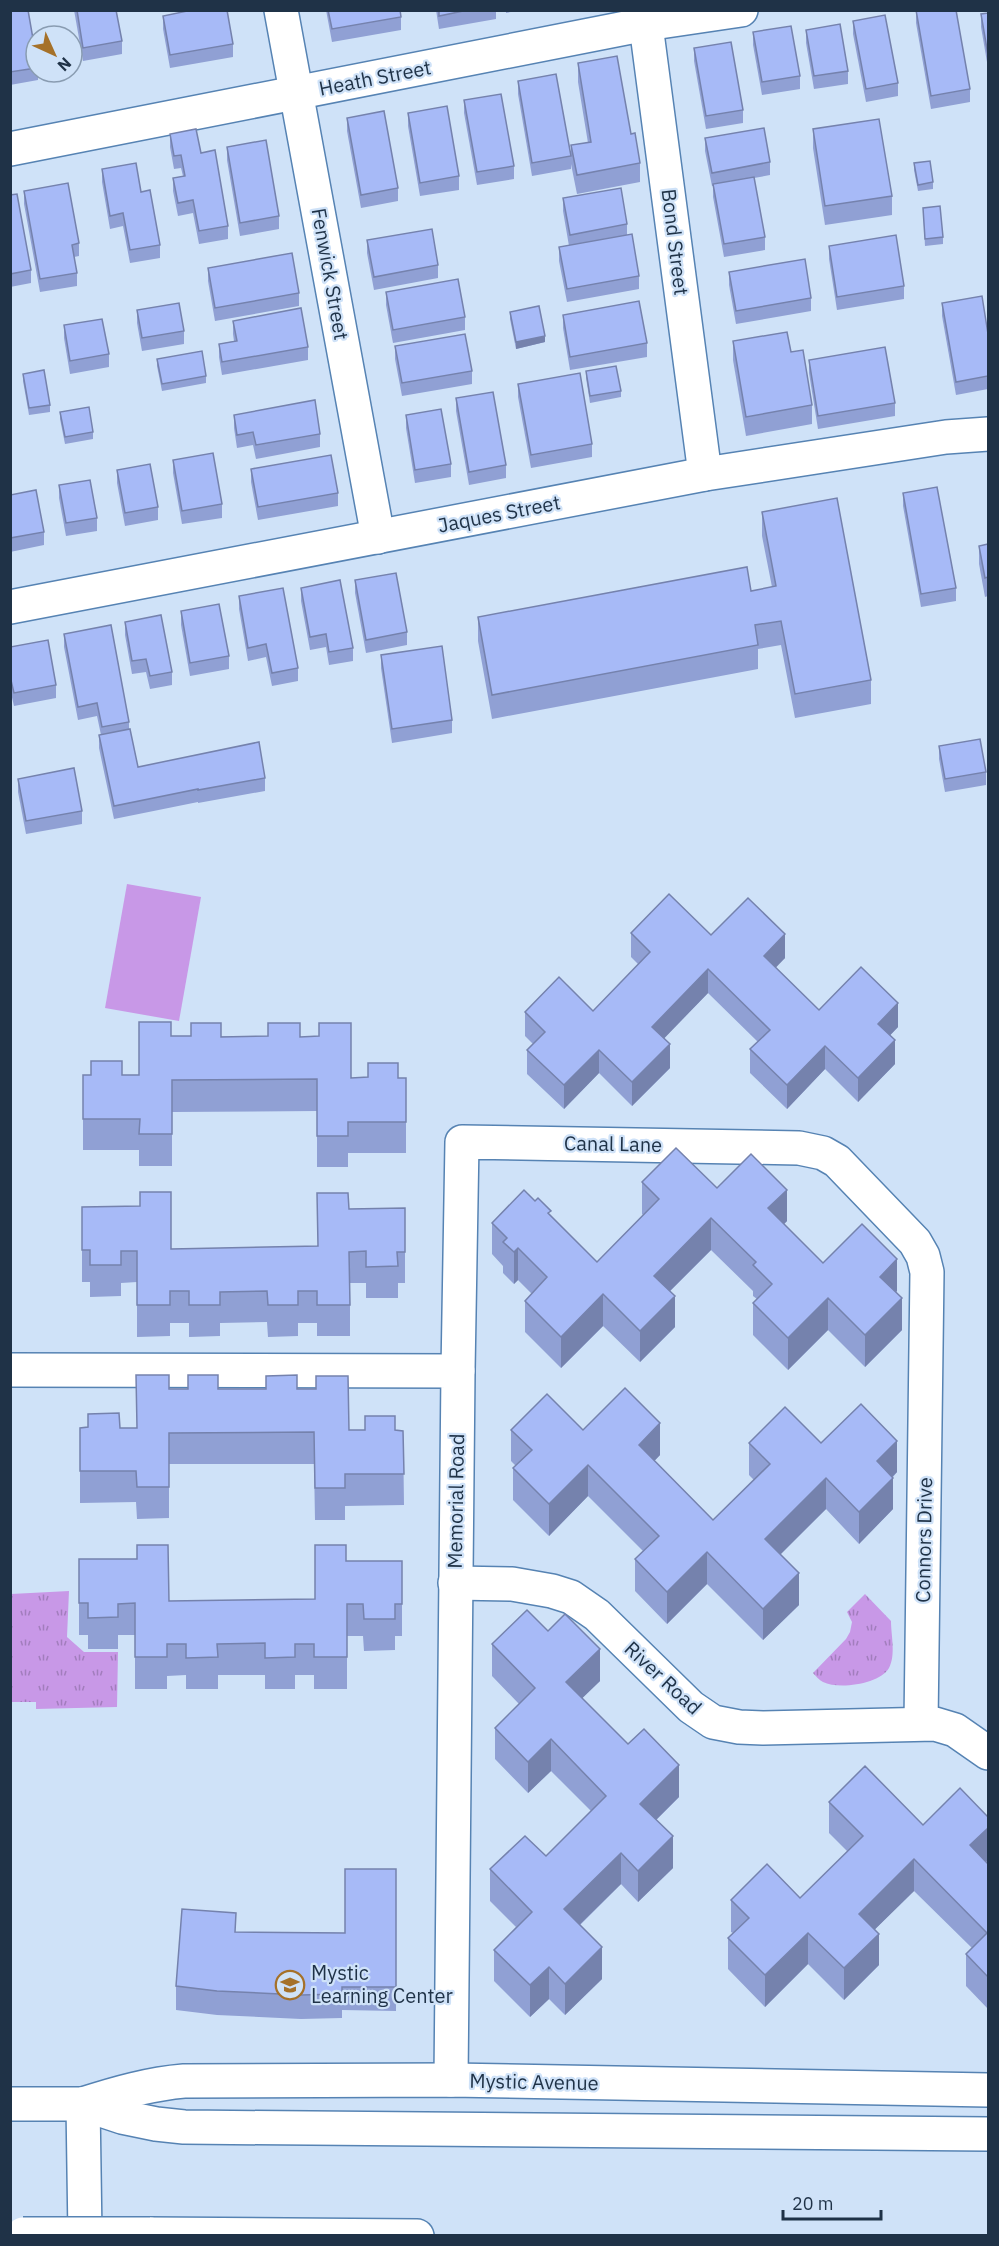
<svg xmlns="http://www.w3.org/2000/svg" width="999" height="2246" font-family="'IBM Plex Sans',sans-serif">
<defs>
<pattern id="park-tufts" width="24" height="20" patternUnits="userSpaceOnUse" patternTransform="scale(1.5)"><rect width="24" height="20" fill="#c898e7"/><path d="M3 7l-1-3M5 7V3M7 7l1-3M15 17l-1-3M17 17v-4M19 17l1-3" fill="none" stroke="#a27dbd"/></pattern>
</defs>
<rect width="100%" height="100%" fill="#cfe2f8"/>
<!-- grass -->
<path fill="#c898e7" d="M127,884l74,13 -22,124 -74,-13z"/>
<!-- park -->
<g fill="url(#park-tufts)">
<path d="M69,1591l-2,46 17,15h34l-1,55 -81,2v-7h-25v-108z"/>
<path d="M865,1594l26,27c0,14 5,34 -2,47 -9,16 -50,22 -66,14 -4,-2 -7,-6 -10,-9l33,-34 4,-7 2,-10 -5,-10z"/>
</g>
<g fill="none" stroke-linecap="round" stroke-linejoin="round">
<!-- street casing -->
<g stroke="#5683b3" stroke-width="36">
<g id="street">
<path d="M281,10l97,527"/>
<path d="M644,10l61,464"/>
<path d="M10,149l636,-125 95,-14"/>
<path d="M10,607l695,-133 241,-37 42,-3"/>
<path d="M10,1370l448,1 -7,709"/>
<path d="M458,1371l4,-229 337,6 24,5 14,8 78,81 8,14 4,16 -6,451"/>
<path d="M455,1583l57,1 40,7 19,6 26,18 94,92 22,15 26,5 24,1 172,-4 20,6 33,23"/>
</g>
</g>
<!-- secondary casing -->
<g stroke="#5683b3" stroke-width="36">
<g id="secondary">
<path d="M10,2104h73l39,13 34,7 28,3 804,7"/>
<path d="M83,2104c34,-11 66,-20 101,-23l267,-1 537,10"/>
<path d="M83,2104l2,132"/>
</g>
</g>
<!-- highway casing -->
<g stroke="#5683b3" stroke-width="36">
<path id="highway" d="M150,2234l267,2"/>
</g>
<!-- street -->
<use href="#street" stroke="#fff" stroke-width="33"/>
<!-- secondary -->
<use href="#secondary" stroke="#fff" stroke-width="33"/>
<!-- highway -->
<use href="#highway" stroke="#fff" stroke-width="33"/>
<!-- highway-bridge casing -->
<g stroke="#5683b3" stroke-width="36" stroke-linecap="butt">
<path id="highway-bridge" d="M23,2234h127"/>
</g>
<!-- highway-bridge -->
<use href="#highway-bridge" stroke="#fff" stroke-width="33"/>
</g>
<!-- wall -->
<g fill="#90a0d4">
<path d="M10,10l26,46v16h2v8l-28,5z"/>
<path d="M74,10h42l6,31v13l-39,7z"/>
<path d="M326,10h74l1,7v13l-69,12z"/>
<path d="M436,10h60v9l-57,10z"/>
<path d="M506,10h15l-15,3z"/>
<path d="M916,10l54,79v13l-39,7 -15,-86z"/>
<path d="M988,13v55l-7,-41v-13z"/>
<path d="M163,16l70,28v13l-63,11 -7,-39z"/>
<path d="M853,21l45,62v13l-32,6 -13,-68z"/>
<path d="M806,30l42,41v13l-34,5 -8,-46z"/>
<path d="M753,32l47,44v13l-38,6 -9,-50z"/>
<path d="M694,48l49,62v13l-37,6 -12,-68z"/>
<path d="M578,63l53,71 9,29v19l-63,12 -6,-30v-19l17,-2 -10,-61z"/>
<path d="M518,81l53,75v13l-39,7 -14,-82z"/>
<path d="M464,100l50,66v13l-37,6 -13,-72z"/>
<path d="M408,113l51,63v14l-39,6 -12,-70z"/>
<path d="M347,118l51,70v13l-37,7 -14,-77z"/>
<path d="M813,129l79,67v19l-67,10 -12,-77z"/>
<path d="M170,134l31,19 27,73v13l-29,5 -6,-31 -15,3 -5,-25v-13l10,-2 -2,-8 -7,1 -4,-22z"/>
<path d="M705,138l65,24v13l-16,3 11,59v13l-41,7 -11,-60v-11h-1l-7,-35z"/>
<path d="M227,147l52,69v13l-39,7 -13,-76z"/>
<path d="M914,163l19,19v7l-15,2 -4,-21z"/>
<path d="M102,169l58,76v13l-30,5 -7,-37 -13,3 -8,-47z"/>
<path d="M24,191l55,52v13l-5,1 3,16v13l-37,6 -16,-88z"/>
<path d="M10,195l21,75v13l-21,4z"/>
<path d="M563,198l64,26v11l12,41v13l-72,13 -8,-41v-14l10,-1 -6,-35z"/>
<path d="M923,208l20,29v7l-18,2z"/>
<path d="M367,240l71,25v13l-64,12 -7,-37z"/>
<path d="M829,246l75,40v13l-67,11 -8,-51z"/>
<path d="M208,268l91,25v13l-84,15 -7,-40z"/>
<path d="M729,272l82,26v13l-75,13 -7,-39z"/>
<path d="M386,292l79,25v13l-72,13 -7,-38z"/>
<path d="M942,303l46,31v55l-32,6 -14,-79z"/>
<path d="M137,310l47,21v13l-42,7 -5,-28z"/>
<path d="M510,312l35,30 -29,7 -6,-30z"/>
<path d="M563,315l84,28v14l-77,13 -7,-42z"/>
<path d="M233,321l75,26v13l-86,15 -3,-18v-13l15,-3 -1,-7z"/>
<path d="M64,325l45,29v13l-39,7 -6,-36z"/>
<path d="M733,341l58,11 21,53v19l-66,12 -13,-76z"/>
<path d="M395,346l77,25v13l-70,12 -7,-37z"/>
<path d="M157,359l49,17v7l-44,8 -5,-25z"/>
<path d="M809,360l86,43v13l-77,13 -9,-56z"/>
<path d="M586,371l35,20v6l-31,6 -4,-25z"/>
<path d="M23,374l27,31v7l-21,3 -6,-34z"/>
<path d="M518,384l74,60v13l-61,11 -13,-71z"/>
<path d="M456,398l50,67v13l-37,7 -13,-74z"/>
<path d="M60,412l33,20v7l-28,5 -5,-25z"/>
<path d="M234,415l86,19v13l-64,12 -3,-14 -16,3 -3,-20z"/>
<path d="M406,415l45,49v13l-36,6 -9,-55z"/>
<path d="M173,460l49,44v14l-40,6 -9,-51z"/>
<path d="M251,469l87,24v13l-80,14 -7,-38z"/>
<path d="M117,470l41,37v13l-33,6 -8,-43z"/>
<path d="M59,485l38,33v13l-31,5 -7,-38z"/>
<path d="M903,493l53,95v13l-35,6 -18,-101z"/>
<path d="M10,495l34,37v13l-34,7z"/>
<path d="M762,512l109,168v24l-76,14 -14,-73 -23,4v20l-266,50 -14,-78v-24l273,-26 21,-4 -10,-51z"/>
<path d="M988,544v52l-3,1 -6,-33v-18z"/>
<path d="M355,580l52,52v13l-41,8 -11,-60z"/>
<path d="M301,588l52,60v13l-24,4 -3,-18 -16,3 -9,-49z"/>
<path d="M239,596l59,72v13l-26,5 -6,-29 -18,4 -9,-52z"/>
<path d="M181,611l48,45v13l-39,7 -9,-51z"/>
<path d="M125,622l47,50v13l-22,4 -4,-17 -14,2 -7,-39z"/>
<path d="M64,634l65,88v7l9,38 127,11v13l-67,12v-1l-84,17 -15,-71v-13h2l-4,-19 -19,4 -14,-73z"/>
<path d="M10,647l46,38v13l-42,8 -4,-17z"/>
<path d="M381,655l71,65v13l-60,10 -11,-75z"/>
<path d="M939,746l47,26v13l-41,7 -6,-33z"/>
<path d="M18,779l64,32v13l-56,10 -8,-42z"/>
<path d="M631,933l80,2 74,23 -10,9 44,43 79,17 -8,8 5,29 -37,38 -33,-33 -38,40 -37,-36v-24l8,-7 -50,-49 -44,45 6,30 -38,38 -33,-33 -35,36 -37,-35v-24l6,-6 -8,-8v-24l68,-1 46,-46 -8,-8z"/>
<path d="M171,1036l129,1 51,41h55v75h-58v14h-31v-56l-145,1v54h-33v-16h-56v-75h56z"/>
<path d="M642,1182l75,6 70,33 -3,3 39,39 74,28 -1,1 6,38 -37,37 -37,-37 -40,40 -35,-35v-32l4,-4 -4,-3v-5l-42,-41 -41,41 5,36 -35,35 -37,-36 -42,42 -36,-36v-31l7,-7 -14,-14 -4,4 -11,-11v-7l-11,-12v-31l59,-7 46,46 46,-47 -1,-1z"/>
<path d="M82,1207l89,42 146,-3 32,-37 56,-1v75h-7v15h-32v-15h-16v53h-33v-13h-19v13l-30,1 -1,-15 -47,1v13l-31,1v-14h-19v13l-33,1v-55l-16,1v13l-31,1v-15h-8z"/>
<path d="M169,1389h128l52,41 54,1 1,74 -59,1v14h-30l-1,-56h-145v54l-32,1 -1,-17 -56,1v-75h56z"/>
<path d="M511,1430h72l77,25 -6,6 59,59 41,-40 -5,-5v-32h72l76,29 -4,5v32l-34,35 -33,-35 -46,45 19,51 -36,35 -56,-56 -40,40 -32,-33v-32l8,-8 -55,-55 -39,40 -36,-36v-32l3,-2 -5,-5z"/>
<path d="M79,1559l90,42 146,-2 31,-38h56v75h-7v14l-31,1 -1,-15h-16v53h-33v-14h-19v14h-30v-14h-47v14h-32v-14l-19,1v13h-32v-54h-17v14h-30v-14h-9z"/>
<path d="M492,1644l108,37 -18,17 97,99 -23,23 17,48 -35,34 -17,-18 -41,41 22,54 -37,36 -16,-16 -19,18 -36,-36v-31l22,-23 -26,-26v-32l56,-13 45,-45 -40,-40 -23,22 -33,-34v-31l24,-24 -27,-28z"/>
<path d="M829,1802l94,23 65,-8v43l-2,2 2,2v145l-22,-23v-32l6,-6 -58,-57 -39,38 4,36 -35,35 -36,-36 -43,43 -37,-38v-31l5,-5 -2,-1v-32l69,-2 48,-46 -19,-19z"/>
<path d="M396,1869v142l-54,-1v8l-41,1 -84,-4 -41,-5v-24l60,-54 109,1z"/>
</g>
<!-- shaded-wall -->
<g fill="#7582ad">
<path d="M545,336v6l-29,7v-7z"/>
<path d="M785,934v24l-21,22v-24z"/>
<path d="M708,969v24l-56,58v-24z"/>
<path d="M898,1003v24l-20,21v-24z"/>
<path d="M895,1040v24l-37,38v-24z"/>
<path d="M670,1044v24l-38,38v-24z"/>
<path d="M825,1046v23l-38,40v-24z"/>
<path d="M599,1050v23l-35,36v-24z"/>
<path d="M787,1190v31l-19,19v-32z"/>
<path d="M711,1218v32l-57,57v-31z"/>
<path d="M518,1248v32l-4,4v-32z"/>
<path d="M897,1259v32l-17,17v-31z"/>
<path d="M603,1294v32l-42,42v-31z"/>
<path d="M675,1296v31l-35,35v-31z"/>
<path d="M828,1298v32l-40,40v-32z"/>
<path d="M902,1298v32l-37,37v-32z"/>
<path d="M660,1423v32l-21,22v-32z"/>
<path d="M897,1441v31l-20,20v-31z"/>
<path d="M588,1465v31l-39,40v-32z"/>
<path d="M826,1478v31l-61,61v-31z"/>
<path d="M893,1478v31l-34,35v-32z"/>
<path d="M707,1552v32l-40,40v-32z"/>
<path d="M799,1573v32l-36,35v-31z"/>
<path d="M600,1649v32l-34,33v-32z"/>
<path d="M551,1739v32l-23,22v-31z"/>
<path d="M679,1765v32l-39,39v-32z"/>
<path d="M988,1828v32l-18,17v-32z"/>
<path d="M673,1836v32l-35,34v-31z"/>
<path d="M621,1853v31l-57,56v-31z"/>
<path d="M914,1859v32l-55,54v-31z"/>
<path d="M808,1933v31l-43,43v-32z"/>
<path d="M879,1934v31l-35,35v-32z"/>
<path d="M602,1947v32l-37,36v-31z"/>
<path d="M549,1967v32l-19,18v-32z"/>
</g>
<!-- building -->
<g fill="#a7baf7" stroke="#7582ad" stroke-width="1.5">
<path d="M10,10h18l8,46v12l-26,4z"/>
<path d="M77,10h39l6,31 -39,7z"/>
<path d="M192,10h35l6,34 -63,11 -7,-39z"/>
<path d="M328,10h72l1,7 -69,12z"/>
<path d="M439,10h29l-29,6z"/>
<path d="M916,10h40l14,79 -39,7z"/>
<path d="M988,13v42l-7,-41z"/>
<path d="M885,15l13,68 -32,6 -13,-68z"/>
<path d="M840,24l8,47 -34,5 -8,-46z"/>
<path d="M791,26l9,50 -38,6 -9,-50z"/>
<path d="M731,42l12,68 -37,6 -12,-68z"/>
<path d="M617,56l14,78 4,-1 5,30 -63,12 -6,-30 20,-3 -13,-79z"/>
<path d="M556,74l15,82 -39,7 -14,-82z"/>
<path d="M501,94l13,72 -37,6 -13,-72z"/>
<path d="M447,106l12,70 -39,7 -12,-70z"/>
<path d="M384,111l14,77 -37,7 -14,-77z"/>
<path d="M879,119l13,77 -67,10 -12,-77z"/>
<path d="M764,128l6,34 -58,11 -7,-35z"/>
<path d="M196,129l5,24 14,-3 13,76 -29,5 -6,-31 -15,3 -5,-25 12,-2 -4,-21 -7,1 -4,-22z"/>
<path d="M266,140l13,76 -39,7 -13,-76z"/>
<path d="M930,161l3,21 -15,3 -4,-22z"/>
<path d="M136,163l5,29 9,-2 10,55 -30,5 -7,-37 -13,3 -8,-47z"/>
<path d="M754,177l11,60 -41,7 -11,-60z"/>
<path d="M68,183l11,60 -7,2 5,28 -37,6 -16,-88z"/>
<path d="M621,188l6,36 -57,11 -7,-37z"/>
<path d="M17,194l14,76 -21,4v-79z"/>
<path d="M940,206l3,31 -18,2 -2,-31z"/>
<path d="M432,229l6,36 -64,12 -7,-37z"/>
<path d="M632,234l7,42 -72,13 -8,-42z"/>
<path d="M896,235l8,51 -67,11 -8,-51z"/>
<path d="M292,253l7,40 -84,15 -7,-40z"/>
<path d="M805,259l6,39 -75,13 -7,-39z"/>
<path d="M458,279l7,38 -72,13 -7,-38z"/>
<path d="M982,296l6,38v42l-32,6 -14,-79z"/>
<path d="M639,301l8,42 -77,14 -7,-42z"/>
<path d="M179,303l5,28 -42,7 -5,-28z"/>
<path d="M539,306l6,30 -29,6 -6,-30z"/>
<path d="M301,308l7,39 -86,15 -3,-18 18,-3 -4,-20z"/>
<path d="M102,319l7,35 -39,7 -6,-36z"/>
<path d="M787,332l4,20 12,-2 9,55 -66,12 -13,-76z"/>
<path d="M465,334l7,37 -70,12 -7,-37z"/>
<path d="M885,347l10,56 -77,13 -9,-56z"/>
<path d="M202,351l4,25 -44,8 -5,-25z"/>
<path d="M616,366l5,25 -31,5 -4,-25z"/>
<path d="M44,370l6,35 -21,3 -6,-34z"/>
<path d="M580,373l12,71 -61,11 -13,-71z"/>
<path d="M493,392l13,73 -37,7 -13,-74z"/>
<path d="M315,400l5,34 -64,11 -3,-13 -16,3 -3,-20z"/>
<path d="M89,407l4,25 -28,5 -5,-25z"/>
<path d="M441,409l10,55 -36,6 -9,-55z"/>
<path d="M213,453l9,51 -40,7 -9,-51z"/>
<path d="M331,455l7,38 -80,14 -7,-38z"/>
<path d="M150,464l8,43 -33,6 -8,-43z"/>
<path d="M90,480l7,38 -31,5 -7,-38z"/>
<path d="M937,487l19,101 -35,6 -18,-101z"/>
<path d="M36,490l8,42 -34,6v-43z"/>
<path d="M837,498l34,182 -76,14 -14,-73 -26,4 3,20 -266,50 -14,-78 269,-50 4,24 25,-5 -14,-74z"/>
<path d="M988,544v33l-3,1 -6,-32z"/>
<path d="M396,573l11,59 -41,8 -11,-60z"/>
<path d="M340,580l13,68 -24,4 -3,-18 -16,3 -9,-49z"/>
<path d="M283,588l15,80 -26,5 -6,-29 -18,4 -9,-52z"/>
<path d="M219,604l10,52 -39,7 -9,-52z"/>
<path d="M161,615l11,57 -22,4 -4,-17 -14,2 -7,-39z"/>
<path d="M111,625l18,97 -27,5 -5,-24 -19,4 -14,-73z"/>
<path d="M48,640l8,45 -42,8 -4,-17v-29z"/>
<path d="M442,646l10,74 -60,9 -11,-74z"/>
<path d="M130,729l8,38 121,-25 6,36 -67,12v-1l-84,17 -15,-71z"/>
<path d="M980,739l6,33 -41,7 -6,-33z"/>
<path d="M74,768l8,43 -56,10 -8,-42z"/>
<path d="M669,894l42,41 37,-37 37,36 -21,22 55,54 42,-43 37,36 -20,21 17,16 -37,38 -33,-32 -38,39 -37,-36 20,-19 -62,-61 -56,58 18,17 -38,38 -33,-32 -35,35 -37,-35 18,-18 -20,-20 34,-35 34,34 57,-59 -19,-19z"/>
<path d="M139,1022h32v14h20v-13h30v14l47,-1v-13h32v14l19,-1v-13h32v55l17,-1v-14h30v15h8v44h-58v14h-31v-57l-145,1v54h-33l1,-15h-57v-44h8v-14h31v14h17z"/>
<path d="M676,1148l41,40 34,-34 36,36 -19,18 55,55 39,-39 35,35 -17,18 22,21 -37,37 -37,-37 -40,40 -35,-35 19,-19 -19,-19 3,-3 -45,-44 -57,58 21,20 -35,35 -37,-37 -42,43 -36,-36 22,-24 -29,-29 -4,4 -11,-10 4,-4 -15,-15 32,-33 11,11 3,-3 13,13 -3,2 49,49 62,-63 -17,-17z"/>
<path d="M140,1192h31v57l147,-3 -1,-53h31l1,16 56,-1v44h-8l1,14 -32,1v-16l-17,1 1,53h-33v-14h-19v14h-30l-1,-14 -47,1v13h-31v-14h-19v14h-33v-54h-16v14h-31v-15h-8v-43l58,-1z"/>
<path d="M136,1375h33v14h19v-14h30v14h48v-13l31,-1v14h19v-13h32l1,54h16v-14h30v14l8,1 1,43h-59v14h-30l-1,-56 -145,1v54h-32l-1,-16h-56v-43l8,-1v-13l31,-1 1,15h17z"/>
<path d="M625,1388l35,35 -21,22 74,75 57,-56 -21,-21 36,-36 36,36 40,-39 36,37 -20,20 16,17 -34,34 -33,-34 -61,61 34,34 -36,36 -56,-57 -40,40 -32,-33 24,-23 -71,-71 -39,39 -36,-36 19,-18 -21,-20 36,-36 36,36z"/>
<path d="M137,1545h31l1,56 146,-2v-54h31v16h56v43h-7v15h-31l-1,-15h-16v53h-33v-13h-19v13l-30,1v-15l-48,1 1,13 -32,1v-14h-19v13h-32v-54l-17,1v13l-30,1v-15h-9v-44h58z"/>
<path d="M527,1610l21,21 17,-17 35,35 -34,33 62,62 16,-15 35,36 -39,39 33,32 -35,35 -17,-18 -57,56 38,38 -37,37 -16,-17 -19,18 -36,-35 38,-38 -42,-43 35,-33 21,20 60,-60 -55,-57 -23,23 -33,-34 40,-40 -43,-44z"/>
<path d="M865,1766l58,59 37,-37 28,29v11l-18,17 18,19v113l-22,-23 21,-21 -73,-74 -55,55 20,20 -35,34 -36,-35 -43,42 -37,-37 21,-20 -18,-18 36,-36 33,34 63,-62 -34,-34z"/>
<path d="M345,1869h51v118h-54v7l-41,1 -84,-4 -41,-5 6,-77 54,4 -1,19 110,1z"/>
</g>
<!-- icons -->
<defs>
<g id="school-ring" transform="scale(1.5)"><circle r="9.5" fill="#cfe2f8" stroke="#a57129" stroke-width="1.5"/><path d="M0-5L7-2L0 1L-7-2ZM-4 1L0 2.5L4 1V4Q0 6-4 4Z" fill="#a57129"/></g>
</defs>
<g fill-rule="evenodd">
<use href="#school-ring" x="290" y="1985"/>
</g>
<g text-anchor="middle" stroke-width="4.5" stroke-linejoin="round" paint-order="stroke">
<!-- street labels -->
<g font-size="20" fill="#1f3247" stroke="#cfe2f8">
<text transform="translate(375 78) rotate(-11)" y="7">Heath Street</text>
<text transform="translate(675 242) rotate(83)" y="7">Bond Street</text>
<text transform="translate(330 274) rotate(80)" y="7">Fenwick Street</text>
<text transform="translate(499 514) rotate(-11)" y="7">Jaques Street</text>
<text transform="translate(613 1144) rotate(1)" y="7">Canal Lane</text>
<text transform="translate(456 1501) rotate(-89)" y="7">Memorial Road</text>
<text transform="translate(924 1540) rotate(-89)" y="7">Connors Drive</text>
<text transform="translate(663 1678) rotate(43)" y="7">River Road</text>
<text transform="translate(534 2082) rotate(1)" y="7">Mystic Avenue</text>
</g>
<!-- poi labels -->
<g font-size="20" fill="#1f3247" stroke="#cfe2f8" text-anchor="start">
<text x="311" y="1980">Mystic<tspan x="311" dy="23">Learning Center</tspan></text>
</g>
</g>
<!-- border -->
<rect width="999" height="2246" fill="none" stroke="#1f3247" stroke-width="24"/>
<!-- north arrow -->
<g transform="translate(54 54) rotate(135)"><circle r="28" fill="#cfe2f8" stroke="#899cb1" stroke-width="1.5"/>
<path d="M0-4.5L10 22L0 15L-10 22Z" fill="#a57129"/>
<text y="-9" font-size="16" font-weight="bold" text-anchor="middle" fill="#1f3247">N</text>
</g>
<!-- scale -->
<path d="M783 2210v9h98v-9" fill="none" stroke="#1f3247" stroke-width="3"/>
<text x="792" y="2210" font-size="18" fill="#1f3247" stroke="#cfe2f8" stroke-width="4.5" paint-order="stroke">20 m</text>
</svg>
